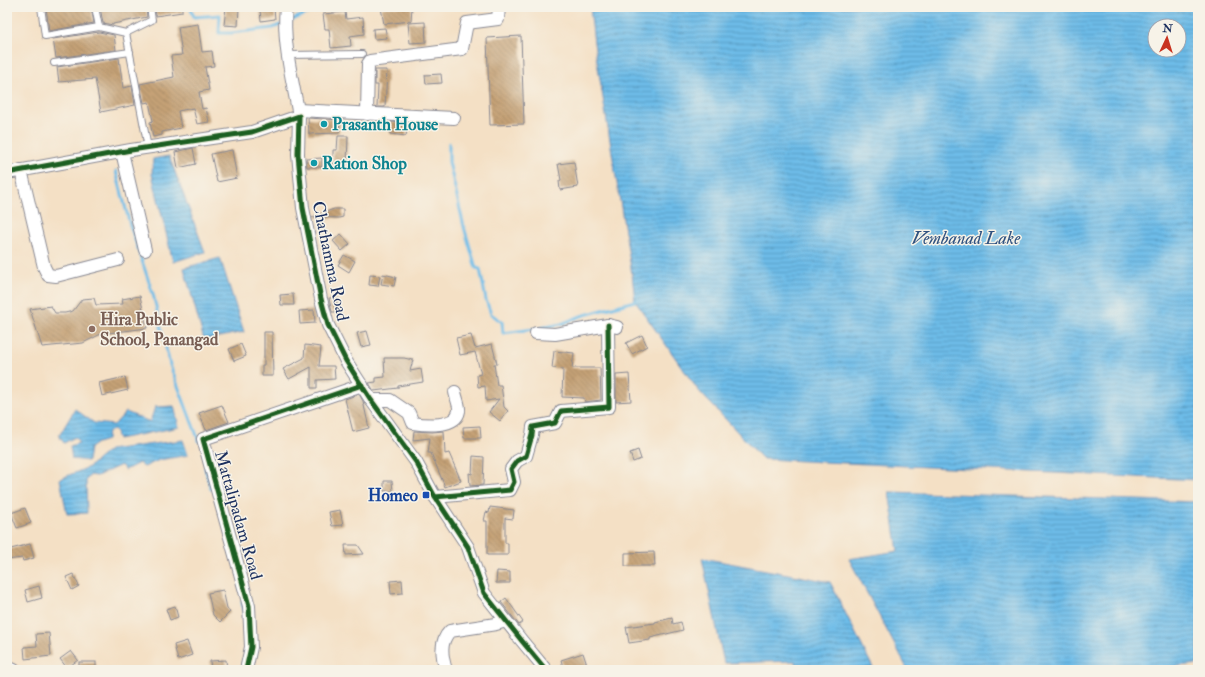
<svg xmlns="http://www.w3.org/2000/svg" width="1205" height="677" font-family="'IM FELL Double Pica',serif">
<defs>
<pattern id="water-rules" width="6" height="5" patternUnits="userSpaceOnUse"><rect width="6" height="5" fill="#6dbce8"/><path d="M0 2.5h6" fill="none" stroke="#5999bf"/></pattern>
<pattern id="building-back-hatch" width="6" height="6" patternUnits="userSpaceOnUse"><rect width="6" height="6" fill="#c5a176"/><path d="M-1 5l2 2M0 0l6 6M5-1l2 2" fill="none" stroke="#9f8464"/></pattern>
</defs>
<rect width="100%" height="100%" fill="#f7f3e8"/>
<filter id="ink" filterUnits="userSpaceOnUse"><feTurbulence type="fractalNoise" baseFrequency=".025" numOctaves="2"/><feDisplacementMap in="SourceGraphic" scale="8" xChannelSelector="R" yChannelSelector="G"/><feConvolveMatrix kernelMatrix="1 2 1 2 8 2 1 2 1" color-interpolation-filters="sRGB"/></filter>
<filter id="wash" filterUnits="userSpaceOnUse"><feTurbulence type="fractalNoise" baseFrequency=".012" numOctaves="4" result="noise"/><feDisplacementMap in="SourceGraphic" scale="16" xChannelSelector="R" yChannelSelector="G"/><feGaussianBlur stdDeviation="0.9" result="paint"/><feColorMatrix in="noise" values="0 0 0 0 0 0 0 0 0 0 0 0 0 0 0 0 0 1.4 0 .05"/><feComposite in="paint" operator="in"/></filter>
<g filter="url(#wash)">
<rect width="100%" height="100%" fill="#f4e0c5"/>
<!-- water -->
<g fill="url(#water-rules)" stroke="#4476a3" fill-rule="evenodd">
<path d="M590,7h608v473l-435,-21 -65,-69 -63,-89 -3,-27 -38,-231zM1155,26h24v24h-24z"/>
<path d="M169,156l36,96 -32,10 -21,-88 1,-15z"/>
<path d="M220,258l24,74 -40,8 -20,-72z"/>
<path d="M174,406l5,21 -61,12 -3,-9 -7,1 -1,9 -10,3 -7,5 -2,13 -16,-2 -2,-13 9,-3 -4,-6 -11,6 -5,-7 16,-27 19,14 20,2 12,-13 24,10 5,-15z"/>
<path d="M183,440l5,15 -29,5 -15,7 -5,-4 -14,7 -4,-5 -24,11 -7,-1 -4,5 1,33 -20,1 -7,-35 29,-12 20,-17z"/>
<path d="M889,492l309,10v162l-61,6h-229l-59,-111 49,-8z"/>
<path d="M702,558l128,24 44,88h-78l-1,-9 -71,2z"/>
</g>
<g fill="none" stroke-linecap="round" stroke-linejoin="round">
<!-- stream -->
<g stroke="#6dbce8" stroke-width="3">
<path d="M190,7l4,10 26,-2 -1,18h13l41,-5 7,-3"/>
<path d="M289,21l34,-14"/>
<path d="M449,143v19l15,65 12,41 4,1 6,31 5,14 11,8 1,11 31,-4"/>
<path d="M116,171l14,54 23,69 17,71 29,76"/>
<path d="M540,328l21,-4 20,-8 57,-16"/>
<path d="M205,468l6,21"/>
<path d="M242,602l2,13"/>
</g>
</g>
<g id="blocks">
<!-- building -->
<g fill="url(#building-back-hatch)">
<path d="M46,7h45l3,16 -45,8z"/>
<path d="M100,7h46l1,10 -34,7v1l-10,-2z"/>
<path d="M155,7h27v5l-26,4z"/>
<path d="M226,7h13l-1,19 -14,-1z"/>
<path d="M388,7h24l-1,14 -27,3 -3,-16z"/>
<path d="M274,8l1,11 -14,2 -1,-11z"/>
<path d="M345,12l1,7 17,-2 1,17 -14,2 1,10 -20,2 -2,-19h-4l-2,-15z"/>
<path d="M425,22l1,20 -16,1 -2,-20z"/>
<path d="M198,24l4,28 10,-1 2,15 -9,1 4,23 -10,2 3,17 4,-1 3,14 -12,2 -4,-16 -15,3 3,17 -19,4v3l-9,2 -3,-15 3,-1 -4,-19 -5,1 -4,-19 34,-7 -3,-21 11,-1 -4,-28z"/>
<path d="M385,28l2,10 -13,1 -1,-10z"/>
<path d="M99,32l15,3 2,15 -60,8 -3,-19z"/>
<path d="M521,36l3,88 -34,1 -3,-87z"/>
<path d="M119,58l4,30 9,-2 3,19 -34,7 -6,-33 -36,3 -2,-15z"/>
<path d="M375,70h12l-2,37h-8l1,-22h-3z"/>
<path d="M441,74l1,9 -16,1 -1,-9z"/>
<path d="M308,118l32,2 -1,13 -30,1z"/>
<path d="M391,122l17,1 -2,13 -16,-2z"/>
<path d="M338,136h10l-1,28h-14v-14h4z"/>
<path d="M193,148l3,16 -18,4 -3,-16z"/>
<path d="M232,150l5,28 -20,4 -6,-28z"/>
<path d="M322,158v9h-15l-1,-8z"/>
<path d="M574,162l4,25 -18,3 -1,-9 2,-1 -3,-16z"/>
<path d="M334,209h9v8l-4,1 -27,-1z"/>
<path d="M341,234l9,10 -8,7 -9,-10z"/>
<path d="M344,255l11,6 -6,11 -11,-7z"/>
<path d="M383,274l13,3 -2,9 -13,-2z"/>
<path d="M370,275l10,1 -2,10 -9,-1z"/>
<path d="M293,294l1,11h-13l-1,-10z"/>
<path d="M140,296l7,32 -46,6 -18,9 -41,4 -12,-38 21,-3 4,7h10l8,-2 9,-12 12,-1 2,7 27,-1 -1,-5z"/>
<path d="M329,298h7l1,14h-5z"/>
<path d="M314,310l1,13 -15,1 -1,-13z"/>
<path d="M367,331l4,14 -10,2 -4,-14z"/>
<path d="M264,332h8l1,44h-11v-11h2z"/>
<path d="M471,335l4,13 17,-4 5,20h-3l3,21h4l3,22 4,4 -8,10 -11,-9 10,-13 -13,2 -1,-15 -7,1 -1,-12 4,-1 -6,-22 -15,3 -4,-17z"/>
<path d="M642,335l5,11 -15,8 -6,-11z"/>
<path d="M241,344l5,12 -12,5 -5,-12z"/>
<path d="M305,345l16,2 -2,19h15l1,13 -18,1v8h-6v-21l-22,12 -6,-10 21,-11z"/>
<path d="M554,351l20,2 -2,15h28l1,32 -16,2 -1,-4 -22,-1 1,-28 -11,-1z"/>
<path d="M384,358h20l9,2 -3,11 11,-2 2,13 -25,4v2l-24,3 -5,-8 7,-1v-4l9,-1z"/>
<path d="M629,374l2,27 -15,1v-27z"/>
<path d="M125,377l3,13 -26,6 -3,-13z"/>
<path d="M359,394l4,7 6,27 -16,4 -8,-33z"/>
<path d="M222,405l7,17 -23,8 -7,-17z"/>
<path d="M480,426l1,12h-17l-1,-11z"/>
<path d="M414,431l18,1 12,-1 1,23 4,-1 12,28 -16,6 -14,-34h-3l2,-15 -17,2z"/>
<path d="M638,450l3,9 -8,3 -3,-9z"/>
<path d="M473,456l11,1 -1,28 -13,1 -1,-13 3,1z"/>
<path d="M384,481h8l1,10h-9z"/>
<path d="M490,507l24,3 -1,9 -8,-1v25h3v12h-21v-34h-3l2,-9 3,1z"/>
<path d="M25,508l6,15 -14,5 -6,-15z"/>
<path d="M340,510l3,15 -11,1 -3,-14z"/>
<path d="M30,544l4,14 -11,3 -1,-3 -15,2v-10z"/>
<path d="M345,545h13l6,9 -18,1z"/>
<path d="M654,552l1,14h-30v-13z"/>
<path d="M497,571l13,1v11h-14z"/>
<path d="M73,574l6,12 -7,4 -6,-13z"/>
<path d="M402,580l1,13 -12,1 -1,-13z"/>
<path d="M39,586l3,12 -14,4 -3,-12z"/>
<path d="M223,590l4,18 3,4 -10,10 -7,-7 -5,-22z"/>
<path d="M506,598l17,24 -4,3 -18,-23z"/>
<path d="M175,606l3,11 -8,3 -4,-11z"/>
<path d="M672,618l1,6 8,-2 2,8 -33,8v2l-21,3 -3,-16 29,-4v-1z"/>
<path d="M49,633l2,23 -26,3 -1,-12 13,-1 -1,-12z"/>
<path d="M187,641l5,14 -14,5 -4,-15z"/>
<path d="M71,651l7,9 -11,8 -7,-9z"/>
<path d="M583,653l5,15 -4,2h-20l-3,-10z"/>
<path d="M226,660l1,10h-16l-1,-9z"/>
<rect x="79" y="662" width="17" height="8"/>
</g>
</g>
</g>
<g filter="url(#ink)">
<use href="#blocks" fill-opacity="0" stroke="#888892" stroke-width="1"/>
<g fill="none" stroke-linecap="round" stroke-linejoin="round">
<!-- service casing -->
<g stroke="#888892" stroke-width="8">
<g id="service">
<path d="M41,7l4,29 54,-9"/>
<path d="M95,7l4,20 27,6"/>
<path d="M288,55l74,-1"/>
<path d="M54,63l76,-11"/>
<path d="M148,148l-22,-115 26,-13 -2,-13"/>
</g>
</g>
<!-- minor casing -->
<g stroke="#888892" stroke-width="14">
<g id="minor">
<path d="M286,7c-4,35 7,75 13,109"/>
<path d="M298,110l156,8"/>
<path d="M367,114l1,-50 2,-3 92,-12 5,-26 31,-4 1,-12"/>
<path d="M122,152l23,98"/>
<path d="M21,170l23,97 4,8 8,1 62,-16"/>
<path d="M7,173l124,-23 121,-18 47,-16 -1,38 5,54 18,91 7,26 18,36 25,39 45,62 19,35 33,50 16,46 38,48 24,29"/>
<path d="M536,333l19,1 53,-9 9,2"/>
<path d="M371,400h19l19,13 4,10c12,2 43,5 46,-12 1,-5 -3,-13 -4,-19"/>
<path d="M435,497l75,-7 4,-8 -3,-13 6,-8 9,-5 6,-21 1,-8 22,-4 6,-12 48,-4 -1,-82"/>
<path d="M7,667l7,3"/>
<path d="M246,670l5,-23 -2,-41 -46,-167 159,-54"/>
<path d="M446,670c-4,-13 -7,-28 4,-39l46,-7 10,-3"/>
</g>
</g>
<!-- service -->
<use href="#service" stroke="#fff" stroke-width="6"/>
<!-- minor -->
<use href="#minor" stroke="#fff" stroke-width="12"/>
<!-- cycleway casing -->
<g stroke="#f7f3e8" stroke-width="8">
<g id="cycleway">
<path d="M7,173l124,-23 121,-18 47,-16 -1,38 5,54 18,91 7,26 18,36 25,39 45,62 19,35 33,50 16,46 38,48 24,29"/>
<path d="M435,497l75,-7 4,-8 -3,-13 6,-8 9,-5 6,-21 1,-8 22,-4 6,-12 48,-4 -1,-82"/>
<path d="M246,670l5,-23 -2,-41 -46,-167 159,-54"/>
</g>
</g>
<!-- cycleway -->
<use href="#cycleway" stroke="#1b5e20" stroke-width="5"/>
</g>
</g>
<!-- markers -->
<g fill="#0f9aa8" stroke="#f7f3e8" stroke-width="1.5">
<circle cx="324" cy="124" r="4"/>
<circle cx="314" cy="163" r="4"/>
</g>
<circle fill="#8d6e63" stroke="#f7f3e8" stroke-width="1.5" cx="92" cy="329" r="4"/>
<rect fill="#1a4fb4" stroke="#f7f3e8" stroke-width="1.5" x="422" y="491" width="8" height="8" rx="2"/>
<g text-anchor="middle" stroke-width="3" stroke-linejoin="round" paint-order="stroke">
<!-- culture labels -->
<g font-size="17" font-weight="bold" fill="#0d838f" stroke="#f7f3e8" text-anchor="start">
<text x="332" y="130">Prasanth House</text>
<text x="322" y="169">Ration Shop</text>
</g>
<!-- street labels -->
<g font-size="17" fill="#1b2f5e" stroke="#f7f3e8">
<text transform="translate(331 261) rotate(78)" y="6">Chathamma Road</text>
<text transform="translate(239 515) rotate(74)" y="6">Mattalipadam Road</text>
</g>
<!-- education labels -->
<g font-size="17" font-weight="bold" fill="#785e54" stroke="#f7f3e8" text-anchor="start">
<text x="100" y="325">Hira Public<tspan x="100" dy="20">School, Panangad</tspan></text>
</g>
<!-- transit labels -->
<g font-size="17" font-weight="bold" fill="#164399" stroke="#f7f3e8" text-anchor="end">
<text x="418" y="501">Homeo</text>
</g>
<!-- water labels -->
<g font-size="18" font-style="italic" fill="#305280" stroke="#f7f3e8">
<text x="966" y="244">Vembanad Lake</text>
</g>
</g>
<!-- margin -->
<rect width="1205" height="677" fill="none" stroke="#f7f3e8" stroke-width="24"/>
<!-- north arrow -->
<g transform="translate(1167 38) rotate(4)"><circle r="19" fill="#f7f3e8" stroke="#9fa5b1"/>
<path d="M0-3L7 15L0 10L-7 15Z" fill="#c8321e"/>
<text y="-6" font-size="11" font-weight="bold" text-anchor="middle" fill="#1b2f5e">N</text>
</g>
</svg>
